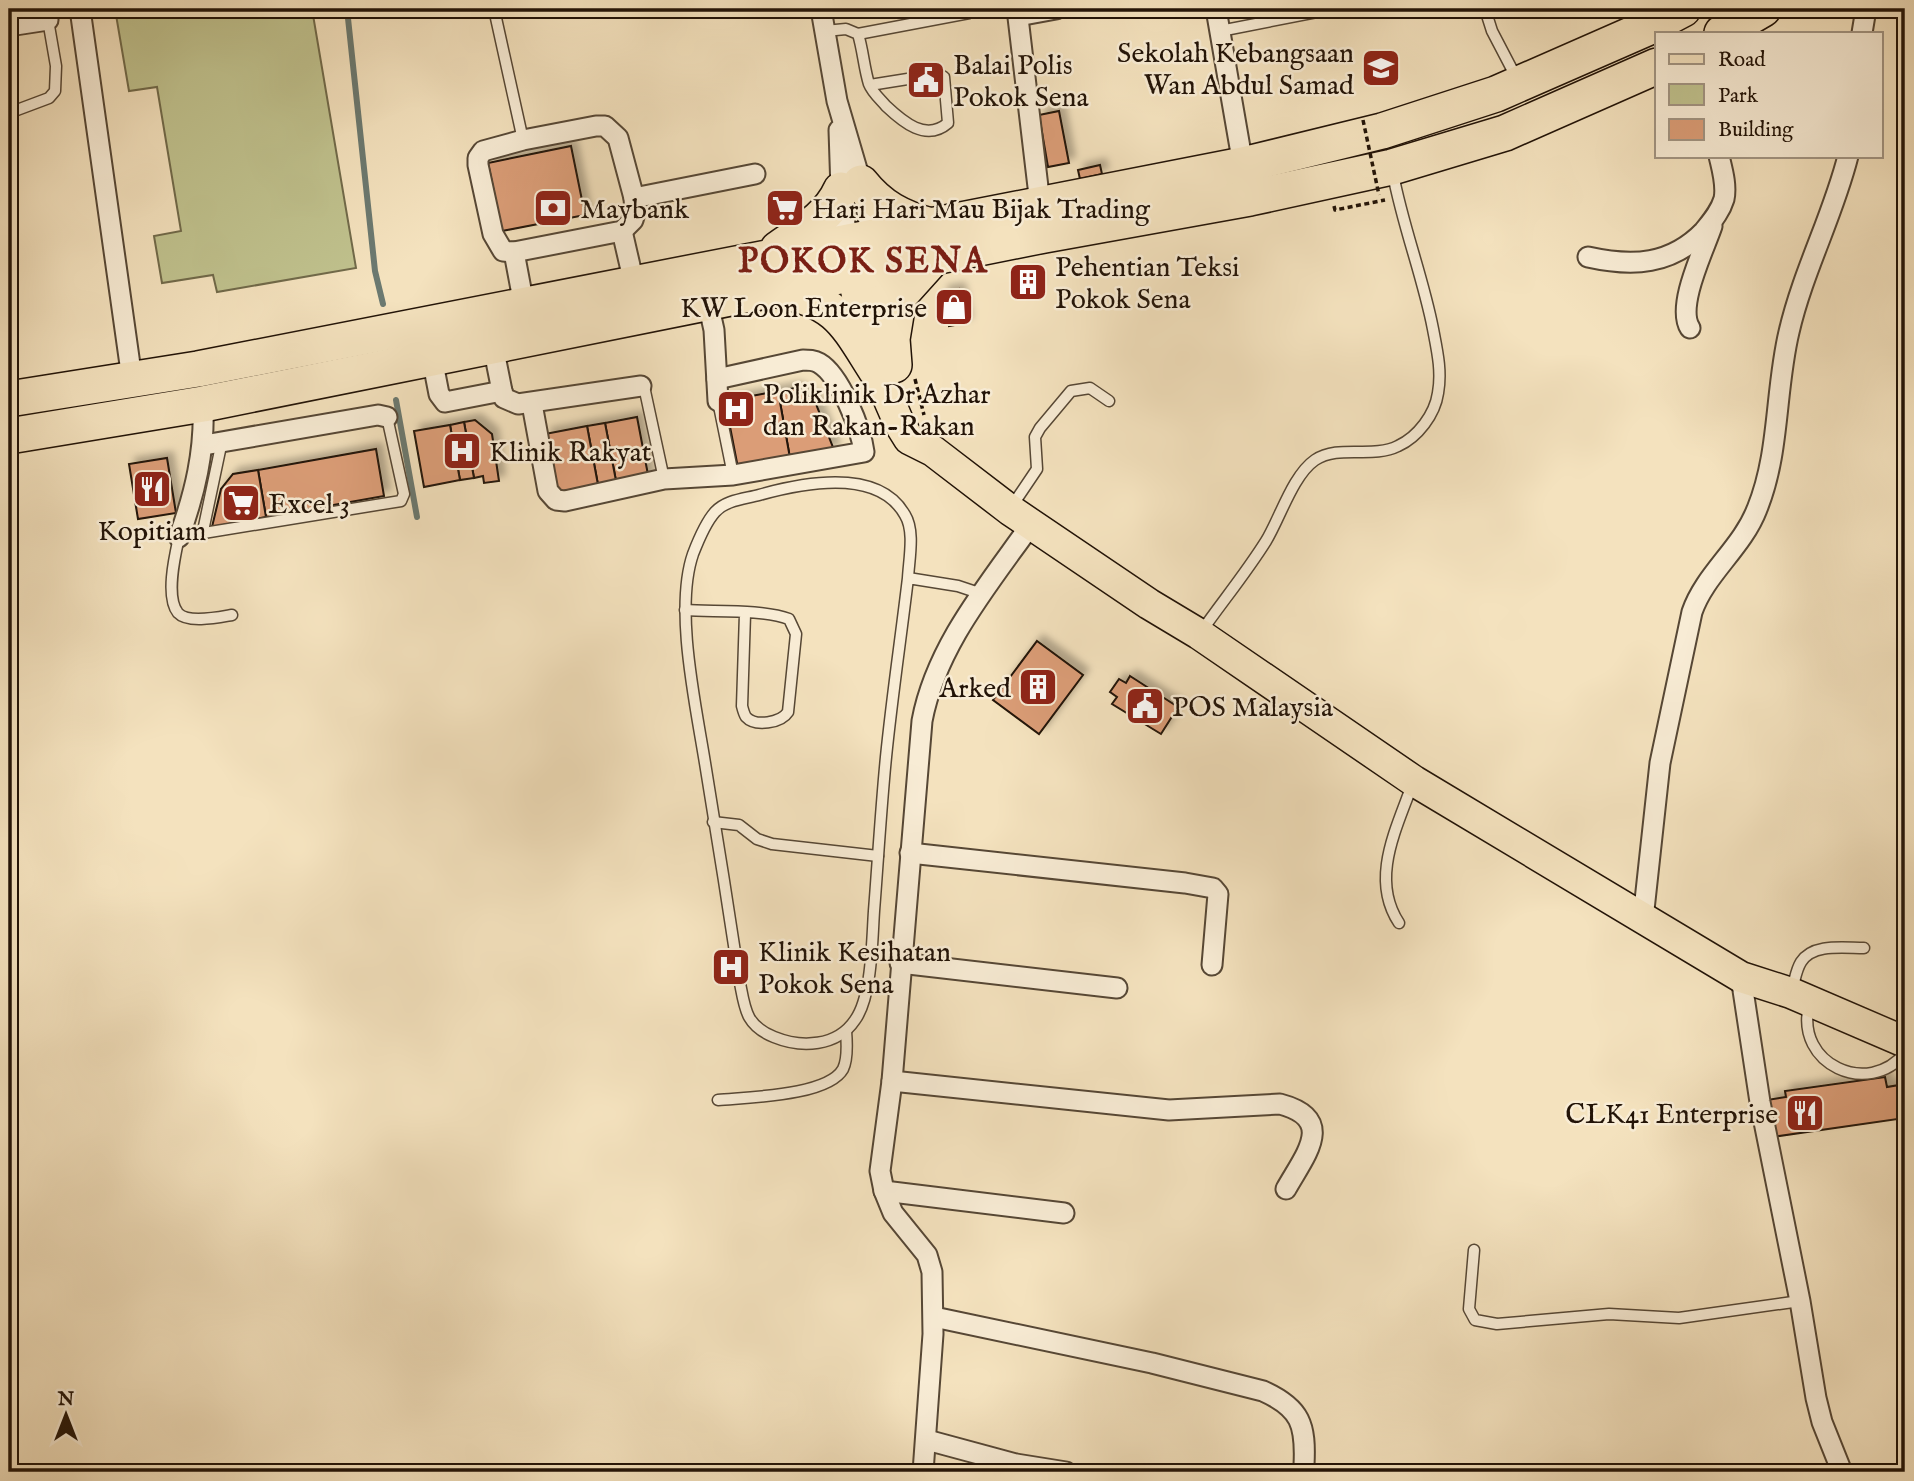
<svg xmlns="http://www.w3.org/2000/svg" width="1914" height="1481" font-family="'IM FELL English',serif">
<defs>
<filter id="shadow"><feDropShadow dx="6" dy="-6" stdDeviation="3.5" flood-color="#0004"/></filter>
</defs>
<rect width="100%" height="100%" fill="#f4e2be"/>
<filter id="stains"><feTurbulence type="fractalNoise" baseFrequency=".00286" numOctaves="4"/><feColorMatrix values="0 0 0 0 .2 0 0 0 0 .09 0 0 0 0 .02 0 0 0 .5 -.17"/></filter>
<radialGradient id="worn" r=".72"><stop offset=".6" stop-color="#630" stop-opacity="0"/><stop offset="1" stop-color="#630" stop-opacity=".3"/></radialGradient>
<!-- green -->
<path fill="#c0c28e" stroke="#716a4a" stroke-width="2" d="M115,9h197l44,259 -139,24 -4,-17 -51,8 -8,-47 27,-5 -24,-144 -28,4z"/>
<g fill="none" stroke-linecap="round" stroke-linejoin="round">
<!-- stream -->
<g stroke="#6b7970" stroke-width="6">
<path d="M347,9l28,262 8,33"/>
<path d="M396,400l21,117"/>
</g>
</g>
<!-- building -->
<g fill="#db9d77" stroke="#221307" stroke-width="2" filter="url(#shadow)">
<path d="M1059,111l10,52 -21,4 -9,-52z"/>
<path d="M571,146l14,69 -83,16 -14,-68z"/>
<path d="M1100,165l2,9 -22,5 -2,-9z"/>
<path d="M1034,273l3,14 -16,3 -3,-14z"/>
<path d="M959,289l7,34 -17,3 -7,-34z"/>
<path d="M795,388l19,11 20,51 -44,8 -12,-67z"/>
<path d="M778,391l12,67 -52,10 -13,-67z"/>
<path d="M637,417l12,63 -32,6 -12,-63z"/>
<path d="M475,420l17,14 7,47 -15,2 -1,-7 -9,2 -10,-56z"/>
<path d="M464,422l10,56 -14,2 -10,-55z"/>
<path d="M605,423l12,63 -18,4 -12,-64z"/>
<path d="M450,425l10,55 -36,7 -10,-56z"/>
<path d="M587,426l12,64 -42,7 -12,-63z"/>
<path d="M376,449l8,47 -118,21 -8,-47z"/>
<path d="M167,458l9,55 -38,6 -9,-55z"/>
<path d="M258,470l8,47 -54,10 9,-38 12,-15z"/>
<path d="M1037,641l46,34 -44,59 -46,-34z"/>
<path d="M1130,676l48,31 -17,27 -49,-30 5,-7 -7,-5 9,-13 7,4z"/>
<path d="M1885,1077l2,10 18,-3v34l-133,19 -5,-37 19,-3 -1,-6z"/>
</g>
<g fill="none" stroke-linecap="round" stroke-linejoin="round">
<!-- lane casing -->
<g stroke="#564735" stroke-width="13">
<g id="lane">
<path d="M494,9l29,131"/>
<path d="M1485,9l7,22 24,46"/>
<path d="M825,31l21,-2 12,5c5,16 6,34 11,50 3,8 11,15 17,22 17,16 40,36 62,17l-4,-46 -5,-3 -69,11"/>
<path d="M1220,31l112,-22"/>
<path d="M858,34l111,-21"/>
<path d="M9,113l40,-15 6,-7 1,-25 -8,-46"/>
<path d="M641,386l4,5 19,88"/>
<path d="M718,401l15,74"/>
<path d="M1012,506l25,-37 -2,-32 5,-9 31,-37 19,-3 19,13"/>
<path d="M203,531l19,-90"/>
<path d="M908,578c1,-19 7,-47 -3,-63 -27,-48 -103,-32 -146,-20 -15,4 -33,5 -44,17 -9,10 -17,29 -22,42 -19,55 3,152 12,209 12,72 23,143 34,215 6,29 5,47 35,59 27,11 63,10 81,-17 17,-23 17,-80 19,-109 4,-51 7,-103 12,-154 6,-60 15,-120 22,-179l50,8 24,8"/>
<path d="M685,610c29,2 78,-1 104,9l7,15 -8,78c-7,11 -33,15 -42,5 -2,-3 -3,-7 -4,-11l3,-92"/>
<path d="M232,615c-12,2 -44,9 -54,-2 -13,-16 -3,-58 1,-76l222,-36 3,-7 -17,-77"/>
<path d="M1201,632c21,-30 45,-59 65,-91 14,-23 27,-66 49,-81 24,-16 57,-1 83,-14 20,-9 37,-32 40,-53 4,-22 -1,-43 -5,-64 -10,-52 -30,-102 -40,-155"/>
<path d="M713,822l26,3 18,14 15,5 106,12"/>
<path d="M1399,923c-29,-44 -3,-93 13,-138"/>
<path d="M1792,989c3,-9 4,-19 9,-27 12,-19 43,-14 63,-14"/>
<path d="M1809,1006c-14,58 59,92 96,47"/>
<path d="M718,1100c30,-3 110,-4 125,-31 5,-10 4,-26 3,-38"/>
<path d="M1474,1250l-5,59 6,11 22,4 112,-10 70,4 121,-17"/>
</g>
</g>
<!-- street casing -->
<g stroke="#564735" stroke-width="23">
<g id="street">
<path d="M80,9l52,370"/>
<path d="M821,9l16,92 24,82 11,53"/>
<path d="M1017,9l23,195"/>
<path d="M1216,9l27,156"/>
<path d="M1018,16l38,-7"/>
<path d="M9,26l39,-6 -2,-11"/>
<path d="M1862,33l4,-24"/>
<path d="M596,126h9l13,12 16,60 1,15 -2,7 -11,11 -108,21 -11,-1 -10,-17 -15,-69v-7l5,-7 40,-11z"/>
<path d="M839,130l2,60 6,51"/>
<path d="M634,198l121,-24"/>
<path d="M622,231l12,52"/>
<path d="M514,252l10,53"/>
<path d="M1588,257c45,10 83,8 116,-26 8,-10 16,-19 20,-32 3,-14 -2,-30 -5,-43"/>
<path d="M708,303l6,27 4,71"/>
<path d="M1690,328c-14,-22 14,-78 22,-102"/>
<path d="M493,346l9,45 2,7 14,6 123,-18"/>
<path d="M432,358l7,36 6,8 57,-11"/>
<path d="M532,404l16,87 8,9 9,1 99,-22 69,-4 131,-23c-3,-23 -24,-77 -45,-89 -5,-3 -10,-3 -16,-3l-86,19"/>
<path d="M204,445l174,-30 9,2"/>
<path d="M179,537c16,-44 26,-86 24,-133"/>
<path d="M910,853l275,30 28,5 5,6 -6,71"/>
<path d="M1643,919l17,-156 32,-151c13,-38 50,-64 65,-103 23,-56 18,-119 32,-177 14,-61 44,-116 59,-176"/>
<path d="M900,963l217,25"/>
<path d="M1741,977l19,125 40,199 16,97 6,24 20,50"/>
<path d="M892,1081l277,29 111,-6c57,15 25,51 6,85"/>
<path d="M884,1191l180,22"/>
<path d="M934,1317l218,46 111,28c38,17 43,34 41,74"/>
<path d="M927,1440l89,24 50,8"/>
<path d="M923,1472l10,-138 -1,-62 -5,-17 -34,-42 -9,-22 -4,-20 12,-90 30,-360c14,-75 67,-137 110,-198"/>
</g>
</g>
<!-- primary casing -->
<g stroke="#221307" stroke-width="33">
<g id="primary">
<path d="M873,245l7,55 9,41"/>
<path d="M849,252l10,54 17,64 23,53 10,16 24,12 77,59 139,94 50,30 215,147 327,196 50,16 114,49"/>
</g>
</g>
<!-- highway casing -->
<g stroke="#221307" stroke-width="38">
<g id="highway">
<path d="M1722,33l41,-24"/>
<path d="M861,183c19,24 40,35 70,43"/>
<path d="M778,249c24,-17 51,-32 63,-59"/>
<path d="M778,290c60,11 68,33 98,80"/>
<path d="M894,365l-2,-26 7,-43 36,-40"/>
<path d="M9,399l189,-30 1045,-204 139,-34 114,-37 153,-67 34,-18"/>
<path d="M9,436l194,-32 841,-169 206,-37 142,-31 113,-34 152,-67"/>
</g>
</g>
<!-- path -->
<g stroke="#221307" stroke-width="3.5" stroke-dasharray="5 3.5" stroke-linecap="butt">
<path d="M1334,206l1,4 50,-10"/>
<path d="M915,379l9,36"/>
</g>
<!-- lane -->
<use href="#lane" stroke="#f8ecd5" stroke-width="10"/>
<!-- street -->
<use href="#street" stroke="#f8ecd5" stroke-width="19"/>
<!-- primary -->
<use href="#primary" stroke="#f4e2be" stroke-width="30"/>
<!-- highway -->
<use href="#highway" stroke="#f4e2be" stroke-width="35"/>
<!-- path-bridge -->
<path stroke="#221307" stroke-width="3.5" stroke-dasharray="5 3.5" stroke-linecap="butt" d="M1363,120l16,75"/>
</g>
<!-- icons -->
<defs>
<g id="school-square" transform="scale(2.0125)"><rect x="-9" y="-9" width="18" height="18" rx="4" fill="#8f2418" stroke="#f8ecd5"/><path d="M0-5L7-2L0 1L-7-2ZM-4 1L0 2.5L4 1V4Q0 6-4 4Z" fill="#fff"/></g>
<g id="civic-square" transform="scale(2.0125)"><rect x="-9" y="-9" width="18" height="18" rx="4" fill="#8f2418" stroke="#f8ecd5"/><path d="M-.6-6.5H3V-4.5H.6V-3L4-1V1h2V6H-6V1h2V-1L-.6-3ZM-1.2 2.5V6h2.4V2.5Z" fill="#fff"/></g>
<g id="bank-square" transform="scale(2.0125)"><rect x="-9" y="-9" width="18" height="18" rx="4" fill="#8f2418" stroke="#f8ecd5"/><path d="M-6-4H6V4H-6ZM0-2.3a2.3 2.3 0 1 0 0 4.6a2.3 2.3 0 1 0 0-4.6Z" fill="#fff"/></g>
<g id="supermarket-square" transform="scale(2.0125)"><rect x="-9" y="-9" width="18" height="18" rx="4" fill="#8f2418" stroke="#f8ecd5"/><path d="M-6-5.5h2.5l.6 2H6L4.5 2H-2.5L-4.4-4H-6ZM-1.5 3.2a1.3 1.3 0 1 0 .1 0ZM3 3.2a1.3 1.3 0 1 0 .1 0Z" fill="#fff"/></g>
<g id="building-square" transform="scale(2.0125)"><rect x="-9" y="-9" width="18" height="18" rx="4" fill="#8f2418" stroke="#f8ecd5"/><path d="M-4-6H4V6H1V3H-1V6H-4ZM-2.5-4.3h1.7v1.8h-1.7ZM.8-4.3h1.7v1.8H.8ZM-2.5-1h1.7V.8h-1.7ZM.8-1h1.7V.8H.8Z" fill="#fff"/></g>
<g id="shop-square" transform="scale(2.0125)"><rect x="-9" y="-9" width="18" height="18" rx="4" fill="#8f2418" stroke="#f8ecd5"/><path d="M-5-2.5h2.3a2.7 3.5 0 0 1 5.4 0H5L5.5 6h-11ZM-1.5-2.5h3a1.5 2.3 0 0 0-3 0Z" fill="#fff"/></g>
<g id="hospital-square" transform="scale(2.0125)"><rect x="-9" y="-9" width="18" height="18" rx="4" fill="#8f2418" stroke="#f8ecd5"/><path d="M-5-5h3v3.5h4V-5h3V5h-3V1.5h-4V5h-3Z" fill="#fff"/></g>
<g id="restaurant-square" transform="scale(2.0125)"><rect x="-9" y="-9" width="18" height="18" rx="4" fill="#8f2418" stroke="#f8ecd5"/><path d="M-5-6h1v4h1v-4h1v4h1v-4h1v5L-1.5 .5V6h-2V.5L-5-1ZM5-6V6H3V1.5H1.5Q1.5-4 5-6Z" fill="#fff"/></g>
</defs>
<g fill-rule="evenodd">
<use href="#school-square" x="1381" y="68"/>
<use href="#civic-square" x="926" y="80"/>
<use href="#bank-square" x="553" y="208"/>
<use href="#supermarket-square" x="785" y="208"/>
<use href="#building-square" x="1028" y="282"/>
<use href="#shop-square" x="954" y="307"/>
<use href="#hospital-square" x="736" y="409"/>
<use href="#hospital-square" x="462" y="451"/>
<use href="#restaurant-square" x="152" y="489"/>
<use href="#supermarket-square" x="241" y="503"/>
<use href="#building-square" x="1038" y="687"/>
<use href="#civic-square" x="1145" y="706"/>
<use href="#hospital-square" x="731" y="967"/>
<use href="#restaurant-square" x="1805" y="1113"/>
</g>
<g text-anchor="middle" stroke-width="5" stroke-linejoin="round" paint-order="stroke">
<!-- poi labels -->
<g font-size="28" fill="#221307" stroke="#f8ecd5" text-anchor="start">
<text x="1354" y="62" text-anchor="end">Sekolah Kebangsaan<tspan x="1354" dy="32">Wan Abdul Samad</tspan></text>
<text x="953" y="74">Balai Polis<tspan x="953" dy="32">Pokok Sena</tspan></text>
<text x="580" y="218">Maybank</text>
<text x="812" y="218">Hari Hari Mau Bijak Trading</text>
<text x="1055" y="276">Pehentian Teksi<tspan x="1055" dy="32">Pokok Sena</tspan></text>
<text x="927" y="317" text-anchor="end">KW Loon Enterprise</text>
<text x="763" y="403">Poliklinik Dr Azhar<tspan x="763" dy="32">dan Rakan-Rakan</tspan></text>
<text x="489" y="461">Klinik Rakyat</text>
<text x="268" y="513">Excel 3</text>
<text x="152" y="540" text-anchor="middle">Kopitiam</text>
<text x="1011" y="697" text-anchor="end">Arked</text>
<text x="1172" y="716">POS Malaysia</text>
<text x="758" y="961">Klinik Kesihatan<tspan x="758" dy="32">Pokok Sena</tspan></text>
<text x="1778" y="1123" text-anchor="end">CLK41 Enterprise</text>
</g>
<!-- district labels -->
<g font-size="35" font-weight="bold" letter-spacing="2" fill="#7a1f14" stroke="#f8ecd5">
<text x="863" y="272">POKOK SENA</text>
</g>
</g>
<!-- margin -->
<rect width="1914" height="1481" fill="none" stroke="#f4e2be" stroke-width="35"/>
<rect x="10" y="10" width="1893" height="1460" fill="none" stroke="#221307" stroke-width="3.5"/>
<rect x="18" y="18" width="1879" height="1446" fill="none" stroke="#221307" stroke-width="2"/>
<!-- legend -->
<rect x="1655" y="32" width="228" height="126" fill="#f8ecd5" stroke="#a29583" stroke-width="2"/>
<rect x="1669" y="54" width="35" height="10" fill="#f4e2be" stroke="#a29583" stroke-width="2"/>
<text x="1718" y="66" font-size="21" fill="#221307">Road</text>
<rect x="1669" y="84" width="35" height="21" fill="#c0c28e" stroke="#a29583" stroke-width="2"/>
<text x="1718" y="102" font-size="21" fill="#221307">Park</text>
<rect x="1669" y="119" width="35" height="21" fill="#db9d77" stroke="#a29583" stroke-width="2"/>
<text x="1718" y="136" font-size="21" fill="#221307">Building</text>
<!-- north arrow -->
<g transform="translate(66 1415)" stroke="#f8ecd5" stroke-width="5" paint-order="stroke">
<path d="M0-5L12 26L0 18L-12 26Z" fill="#221307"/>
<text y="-10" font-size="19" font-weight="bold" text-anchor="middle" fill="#221307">N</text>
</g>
<rect width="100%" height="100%" filter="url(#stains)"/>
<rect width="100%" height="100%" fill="url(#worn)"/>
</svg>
